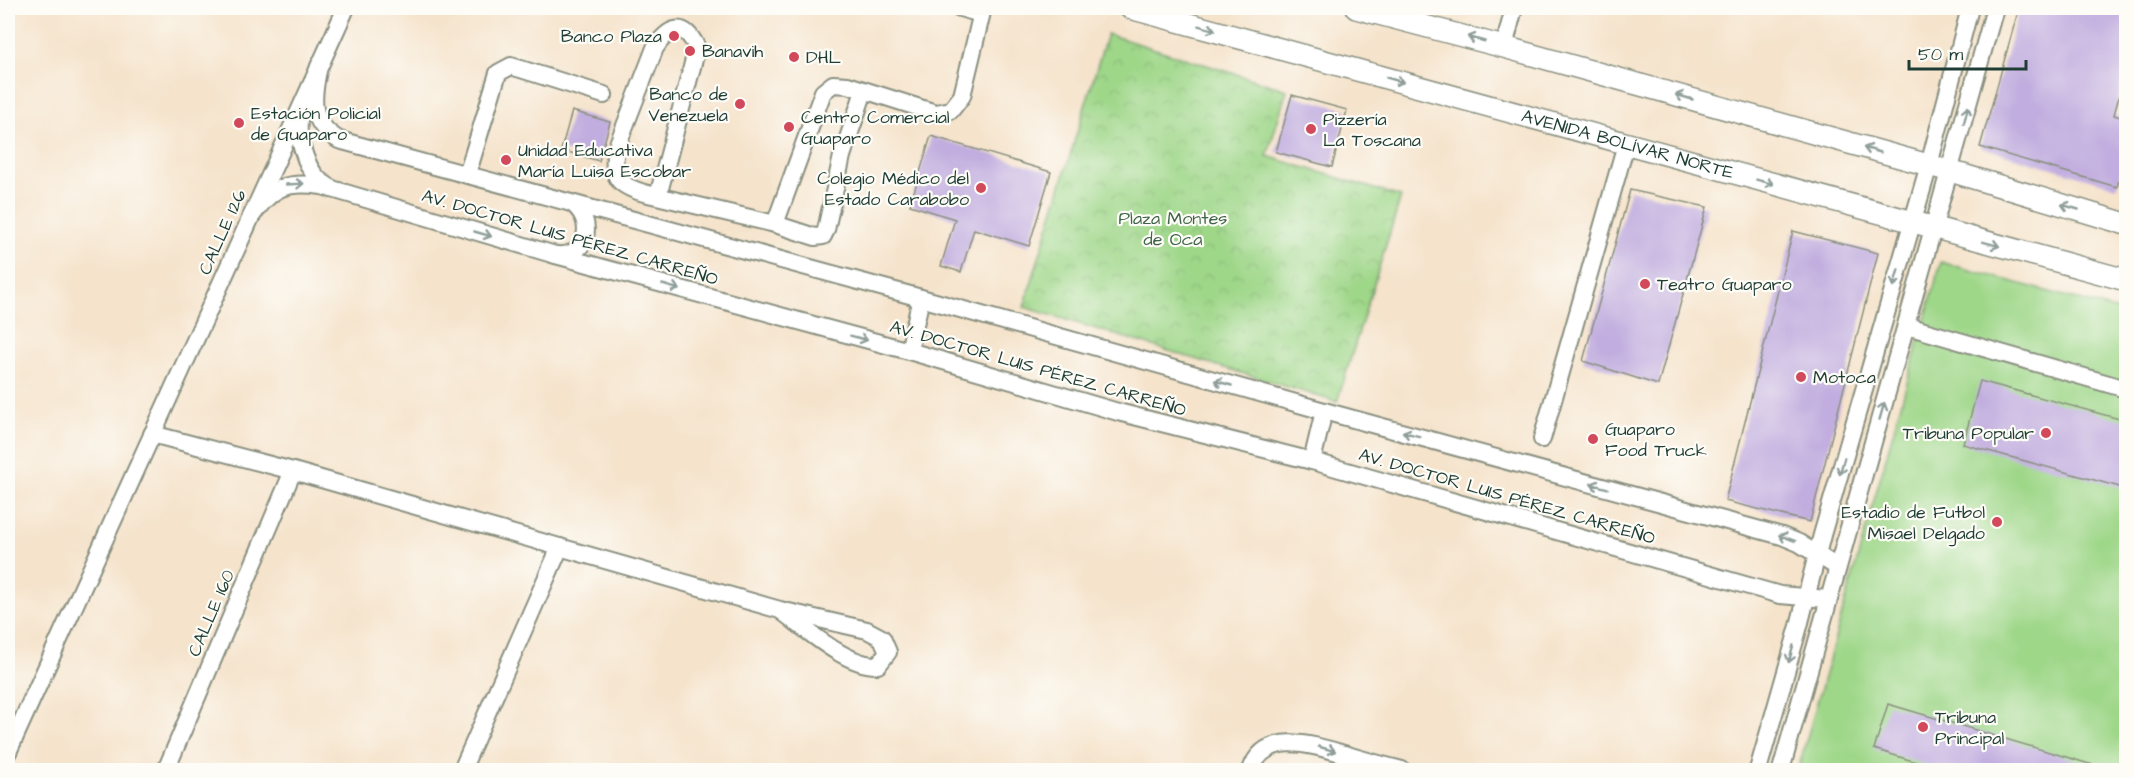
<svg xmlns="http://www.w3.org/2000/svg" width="2134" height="778" font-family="'Architects Daughter',sans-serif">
<defs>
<pattern id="park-crowns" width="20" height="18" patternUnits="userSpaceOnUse" patternTransform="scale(1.5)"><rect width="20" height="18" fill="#9fd789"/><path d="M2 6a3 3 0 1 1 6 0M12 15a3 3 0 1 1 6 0" fill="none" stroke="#88b977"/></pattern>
</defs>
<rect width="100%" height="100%" fill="#fdfcf7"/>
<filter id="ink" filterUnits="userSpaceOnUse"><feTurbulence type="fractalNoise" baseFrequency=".0167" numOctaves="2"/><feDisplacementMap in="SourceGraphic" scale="12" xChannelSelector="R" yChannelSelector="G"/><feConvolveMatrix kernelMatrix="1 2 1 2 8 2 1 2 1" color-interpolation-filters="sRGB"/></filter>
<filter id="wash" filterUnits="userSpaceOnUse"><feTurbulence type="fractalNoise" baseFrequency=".008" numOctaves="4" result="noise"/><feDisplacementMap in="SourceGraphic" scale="24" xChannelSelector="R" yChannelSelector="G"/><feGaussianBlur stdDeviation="1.35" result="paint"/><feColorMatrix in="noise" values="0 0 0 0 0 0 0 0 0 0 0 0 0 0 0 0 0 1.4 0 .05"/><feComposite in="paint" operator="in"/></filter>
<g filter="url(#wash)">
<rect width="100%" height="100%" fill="#f5e3cb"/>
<!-- park -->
<path fill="url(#park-crowns)" stroke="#5f8a5e" stroke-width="1.5" d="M1107,34l180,56 -20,66 134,41 -64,205 -313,-95z"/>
<!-- garden -->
<path fill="#9fd789" stroke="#5f8a5e" stroke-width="1.5" d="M1941,262l185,51v457h-328z"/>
<g id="blocks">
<!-- building -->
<g fill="#c1addf">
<path d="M2019,8h108v74l-4,-1 -9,34 13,4v32l-10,36 -137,-40z"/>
<path d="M1292,95l55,15 -15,57 -56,-15z"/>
<path d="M572,111l38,11 -11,39 -38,-11z"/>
<path d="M931,136l120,36 -22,74 -55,-17 -13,43 -20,-6 14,-47 -45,-14z"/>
<path d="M1630,190l77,17 -49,178 -75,-24z"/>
<path d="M1793,231l85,22 -68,269 -85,-21z"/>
<path d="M1980,381l147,40v68l-164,-45z"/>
<path d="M1888,704l212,63 -1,4h-154l-71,-22z"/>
</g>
</g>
</g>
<g filter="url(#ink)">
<use href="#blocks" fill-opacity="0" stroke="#8a9080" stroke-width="1.5"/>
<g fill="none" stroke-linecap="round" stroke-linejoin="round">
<!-- minor casing -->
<g stroke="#8a9080" stroke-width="20">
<g id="minor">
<path d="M960,8l21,6"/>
<path d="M1504,47l10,-39"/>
<path d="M319,66c-7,31 -11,56 20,74l582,158 403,113 458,125 17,7 38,24"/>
<path d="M300,114c-5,19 5,52 19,66 4,3 9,6 13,9"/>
<path d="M467,175l31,-102 13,-7 93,29"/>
<path d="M658,196l39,-148c-13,-28 -28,-21 -42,0l-39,101c-5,28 1,36 28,44l131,31 48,-132 10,-8 15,1 88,28 15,-3 11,-14 21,-88"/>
<path d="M251,217c21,-30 34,-36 71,-31l230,68 357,97 209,61 194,49 468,134 48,4"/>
<path d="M775,224l40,13 8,-1 3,-6 16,-74 22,-65"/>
<path d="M556,255c31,3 40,-33 17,-51"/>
<path d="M1907,326l219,63"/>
<path d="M909,351l12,-53"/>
<path d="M152,434l141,37 487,139 87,20 15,8 6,14 -10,13c-31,2 -73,-37 -98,-55"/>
<path d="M1542,439l84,-295"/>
<path d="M1312,461l12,-50"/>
<path d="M8,752l338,-744"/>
<path d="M166,770l127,-299"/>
<path d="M462,770l98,-223"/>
<path d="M1251,770c14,-41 62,-25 93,-16 19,6 38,11 58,16"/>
<path d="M1758,770l41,-144 23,-91 107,-370 41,-157"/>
<path d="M1781,770l214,-762"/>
</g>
</g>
<!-- major casing -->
<g stroke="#8a9080" stroke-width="24">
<g id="major">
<path id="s1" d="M1130,8l996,272"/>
<path d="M1356,8l148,39 446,124 176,53"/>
</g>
</g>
<!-- minor -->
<use href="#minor" stroke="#fff" stroke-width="16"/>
<!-- major -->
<use href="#major" stroke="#fff" stroke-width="21"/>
</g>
<!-- one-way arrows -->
<defs><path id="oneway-shaft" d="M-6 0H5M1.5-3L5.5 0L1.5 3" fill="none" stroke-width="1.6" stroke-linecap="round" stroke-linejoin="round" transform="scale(1.5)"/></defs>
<g stroke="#8f9e9a">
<use href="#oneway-shaft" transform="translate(1207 28) rotate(15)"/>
<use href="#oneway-shaft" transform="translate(1476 39) rotate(-165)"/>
<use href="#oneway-shaft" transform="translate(1395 80) rotate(16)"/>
<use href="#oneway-shaft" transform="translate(1684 97) rotate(-164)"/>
<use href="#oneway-shaft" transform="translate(1966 115) rotate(-75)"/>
<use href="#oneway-shaft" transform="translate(1872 150) rotate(-164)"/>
<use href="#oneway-shaft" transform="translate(1765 182) rotate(15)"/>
<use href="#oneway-shaft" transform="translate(295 184) rotate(-3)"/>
<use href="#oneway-shaft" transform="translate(2070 207) rotate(-164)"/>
<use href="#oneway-shaft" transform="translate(483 234) rotate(16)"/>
<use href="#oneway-shaft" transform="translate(1991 244) rotate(15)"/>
<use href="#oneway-shaft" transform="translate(1896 278) rotate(106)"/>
<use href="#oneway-shaft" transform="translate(671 287) rotate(16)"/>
<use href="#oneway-shaft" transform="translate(859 338) rotate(15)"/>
<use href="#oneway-shaft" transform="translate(1223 383) rotate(-164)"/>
<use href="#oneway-shaft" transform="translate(1882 411) rotate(-74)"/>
<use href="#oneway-shaft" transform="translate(1411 434) rotate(-165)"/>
<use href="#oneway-shaft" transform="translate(1842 466) rotate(106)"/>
<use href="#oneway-shaft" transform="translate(1599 486) rotate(-165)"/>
<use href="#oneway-shaft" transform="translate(1787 538) rotate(-160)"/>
<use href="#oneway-shaft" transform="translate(1791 654) rotate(106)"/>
<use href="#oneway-shaft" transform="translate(1327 749) rotate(16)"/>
</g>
</g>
<!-- markers -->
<g fill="#d1495b" stroke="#fdfcf7" stroke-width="2">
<circle cx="674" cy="36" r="6"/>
<circle cx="690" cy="51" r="6"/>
<circle cx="794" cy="57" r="6"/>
<circle cx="740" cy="104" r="6"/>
<circle cx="239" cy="123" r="6"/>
<circle cx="789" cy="127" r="6"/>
<circle cx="1311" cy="129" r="6"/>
<circle cx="506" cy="160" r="6"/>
<circle cx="981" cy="188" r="6"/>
<circle cx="1645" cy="284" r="6"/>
<circle cx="1801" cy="377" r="6"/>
<circle cx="2046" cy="433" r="6"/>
<circle cx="1593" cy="439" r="6"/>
<circle cx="1997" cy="522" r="6"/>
<circle cx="1923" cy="727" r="6"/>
</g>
<g text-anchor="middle" stroke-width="4.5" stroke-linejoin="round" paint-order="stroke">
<!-- poi labels -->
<g font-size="18" fill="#1f3d34" stroke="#fdfcf7" text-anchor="start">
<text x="662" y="42" text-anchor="end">Banco Plaza</text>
<text x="702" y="57">Banavih</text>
<text x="806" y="63">DHL</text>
<text x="728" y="100" text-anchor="end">Banco de<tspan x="728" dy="21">Venezuela</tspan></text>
<text x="251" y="119">Estación Policial<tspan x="251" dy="21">de Guaparo</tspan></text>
<text x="801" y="123">Centro Comercial<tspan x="801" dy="21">Guaparo</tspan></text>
<text x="1323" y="125">Pizzería<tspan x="1323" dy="21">La Toscana</tspan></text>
<text x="518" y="156">Unidad Educativa<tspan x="518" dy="21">María Luisa Escobar</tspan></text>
<text x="969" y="184" text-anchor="end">Colegio Médico del<tspan x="969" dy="21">Estado Carabobo</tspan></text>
<text x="1657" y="290">Teatro Guaparo</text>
<text x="1813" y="383">Motoca</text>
<text x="1605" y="435">Guaparo<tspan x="1605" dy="21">Food Truck</tspan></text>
<text x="2034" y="439" text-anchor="end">Tribuna Popular</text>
<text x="1985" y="518" text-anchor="end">Estadio de Futbol<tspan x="1985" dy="21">Misael Delgado</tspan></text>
<text x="1935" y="723">Tribuna<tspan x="1935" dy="21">Principal</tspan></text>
</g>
<!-- street labels -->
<g font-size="18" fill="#1f3d34" stroke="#fdfcf7">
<text dy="6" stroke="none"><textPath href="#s1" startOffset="516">AVENIDA BOLÍVAR NORTE</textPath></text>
<text transform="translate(222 232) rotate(-66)" y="6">CALLE 126</text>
<text transform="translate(570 237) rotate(16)" y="6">AV. DOCTOR LUIS PÉREZ CARREÑO</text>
<text transform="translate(1038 368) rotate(16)" y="6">AV. DOCTOR LUIS PÉREZ CARREÑO</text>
<text transform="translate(1507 496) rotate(16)" y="6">AV. DOCTOR LUIS PÉREZ CARREÑO</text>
<text transform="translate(211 613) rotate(-67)" y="6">CALLE 160</text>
</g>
<!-- park labels -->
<g font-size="18" fill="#3f6449" stroke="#fdfcf7">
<text x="1173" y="224">Plaza Montes<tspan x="1173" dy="21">de Oca</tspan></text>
</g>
</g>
<!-- margin -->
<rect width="2134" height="778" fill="none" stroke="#fdfcf7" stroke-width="30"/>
<!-- scale -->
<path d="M1909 60v9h117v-9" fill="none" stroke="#1f3d34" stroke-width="3"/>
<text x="1918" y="60" font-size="18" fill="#1f3d34" stroke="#fdfcf7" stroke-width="4.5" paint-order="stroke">50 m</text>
</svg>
